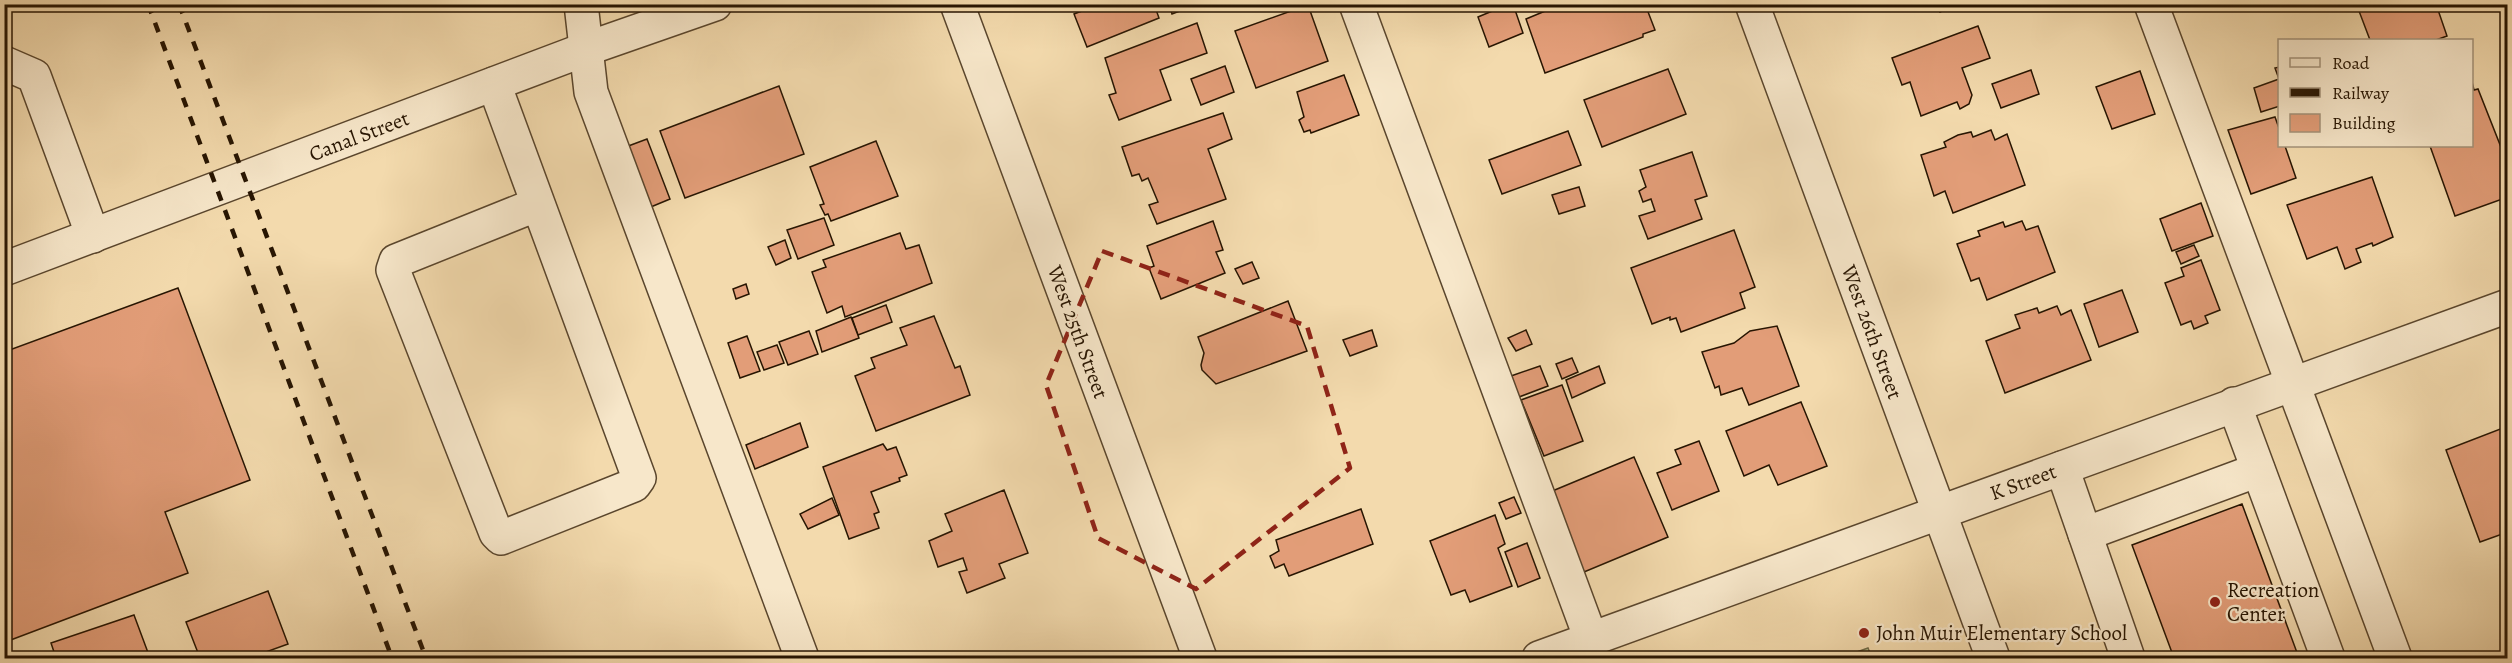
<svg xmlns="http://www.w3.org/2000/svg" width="2512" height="663" font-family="Alegreya,serif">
<rect width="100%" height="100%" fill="#f3daad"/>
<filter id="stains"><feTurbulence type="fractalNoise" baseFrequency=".00333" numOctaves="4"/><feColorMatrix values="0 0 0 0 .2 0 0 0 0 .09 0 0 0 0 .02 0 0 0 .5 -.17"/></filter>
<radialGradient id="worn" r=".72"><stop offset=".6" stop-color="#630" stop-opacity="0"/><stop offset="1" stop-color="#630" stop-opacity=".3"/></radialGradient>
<!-- green -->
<path fill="#b9c08b" stroke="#706a46" stroke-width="1.5" d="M1868,648l4,10h-32z"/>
<!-- building -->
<g fill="#e29d78" stroke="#271502" stroke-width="1.5">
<path d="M1100,4h54l5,14 -72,29 -13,-33z"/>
<path d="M1169,4h29l-26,10z"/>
<path d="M1509,4h4l10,29 -34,14 -11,-30z"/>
<path d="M1562,4h83l10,26 -12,4v3l-98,36 -19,-54z"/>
<path d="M1938,4h21l-19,8z"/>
<path d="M2377,4h59l11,32 -11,4h-66l-11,-29z"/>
<path d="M1308,5l20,56 -72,27 -21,-57z"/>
<path d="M1197,23l10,30 -47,17 11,30 -52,20 -10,-25 7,-2 -11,-35z"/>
<path d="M1978,26l12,32 -28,10 10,27 -3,9 -9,5 -3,-7 -36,14 -11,-34 -8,3 -10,-27z"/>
<path d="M1225,66l9,26 -33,13 -10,-26z"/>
<path d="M2280,67v39l-19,6 -7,-24 25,-9 -4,-11z"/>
<path d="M1668,69l18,45 -84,33 -18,-47z"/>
<path d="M2031,70l8,24 -38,14 -9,-24z"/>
<path d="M2140,71l15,43 -43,15 -16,-42z"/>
<path d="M1344,75l15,40 -48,18 -1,-3 -6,2 -5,-12 5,-3 -7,-25z"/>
<path d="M2472,82l2,8 4,-1 30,76v32l-53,19 -25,-70h42z"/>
<path d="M779,86l25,68 -119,44 -25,-67z"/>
<path d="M1223,113l9,26 -24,10 18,50 -69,25 -8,-19 9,-3 -10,-24 -6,3 -3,-7 -7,2 -10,-29z"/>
<path d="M2275,117l5,14v15h5l11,32 -45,16 -23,-64z"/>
<path d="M1991,130l4,10 12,-6 18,51 -72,28 -8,-22 -11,5 -13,-41 25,-8 -2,-5 14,-7 13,-3 2,5z"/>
<path d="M1568,131l13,34 -79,29 -13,-34z"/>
<path d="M647,139l23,60 -24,10 -23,-61z"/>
<path d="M876,141l22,55 -67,25 -3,-7 -3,1 -5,-10 4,-1 -14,-37z"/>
<path d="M1692,152l15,44 -12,4 7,19 -54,20 -9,-23 16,-5 -4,-12 -8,3 -4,-11 7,-4 -6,-17z"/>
<path d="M2372,177l21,60 -20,9 -1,-3 -16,6 5,13 -16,7 -8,-22 -30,12 -20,-54z"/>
<path d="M1579,187l6,19 -26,8 -7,-19z"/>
<path d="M2201,203l12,33 -41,15 -12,-32z"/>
<path d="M824,218l10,27 -36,14 -11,-29z"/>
<path d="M1213,221l10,29 -7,2 9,21 -64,26 -12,-31 5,-2 -7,-20z"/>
<path d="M2022,221l4,9 12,-4 17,46 -68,28 -8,-22 -8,3 -14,-37 23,-8 -2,-5 25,-9 2,5z"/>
<path d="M1734,230l21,57 -15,6 5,15 -64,24 -5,-14 -6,2v-3l-18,7 -21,-56z"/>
<path d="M900,233l6,16 13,-4 13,38 -87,34 -3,-11 -15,7 -15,-41 14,-5 -3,-7z"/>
<path d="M785,240l6,18 -15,7 -8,-18z"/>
<path d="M2194,245l5,11 -18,8 -5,-12z"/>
<path d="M2201,260l19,50 -15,6 3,7 -14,6 -3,-8 -10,4 -16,-42 19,-7 -3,-8z"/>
<path d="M1252,262l7,16 -16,6 -8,-15z"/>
<path d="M746,284l3,10 -13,5 -3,-10z"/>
<path d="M178,288l72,192 -85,32 23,61 -180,68 -4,-10v-279z"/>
<path d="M2122,290l16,42 -39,15 -15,-43z"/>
<path d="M1288,301l19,50 -91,33 -14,-14 -1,-5 3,-12 -6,-16z"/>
<path d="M886,305l6,17 -34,13 -6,-17z"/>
<path d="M2057,306l4,9 10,-5 20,50 -86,33 -19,-52 34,-13 -5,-13 22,-7 2,5z"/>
<path d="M934,316l21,52 5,-2 10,29 -94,36 -21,-55 20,-8 -4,-10 36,-13 -7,-17z"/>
<path d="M851,317l8,21 -37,14 -6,-21z"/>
<path d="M1777,326l22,60 -50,19 -7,-17 -21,7 -2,-9 -4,2 -13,-36 32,-9 16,-12z"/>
<path d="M1372,330l5,16 -27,10 -7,-16z"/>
<path d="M1526,330l6,14 -16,7 -8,-13z"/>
<path d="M809,331l9,23 -30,11 -9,-23z"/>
<path d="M747,336l13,35 -20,7 -12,-35z"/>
<path d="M777,345l7,18 -20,7 -7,-18z"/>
<path d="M1572,358l6,14 -16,7 -6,-15z"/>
<path d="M1540,366l8,20 -29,11 -8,-21z"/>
<path d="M1599,366l6,17 -33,15 -6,-18z"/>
<path d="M1562,385l21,56 -39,15 -23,-56z"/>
<path d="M1801,402l26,64 -49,19 -9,-20 -25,11 -18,-45z"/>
<path d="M800,423l8,24 -53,22 -9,-24z"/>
<path d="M2508,426v106l-28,10 -34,-92z"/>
<path d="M1699,441l20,50 -47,19 -15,-37 24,-9 -6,-14z"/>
<path d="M883,444l4,6 9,-3 11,28 -8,3 1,3 -29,11 8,20 -5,2 5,14 -30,11 -26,-72z"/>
<path d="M1634,457l34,80 -84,35 -34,-80z"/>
<path d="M1004,490l24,63 -29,11 6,14 -38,15 -8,-21 8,-2 -4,-12 -25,9 -9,-26 23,-10 -7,-17z"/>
<path d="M1514,497l7,16 -15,6 -7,-16z"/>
<path d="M832,498l7,17 -31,14 -8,-15z"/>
<path d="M2242,504l57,154h-125l-42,-113z"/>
<path d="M1361,509l12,35 -84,32 -5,-12 -9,4 -5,-12 9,-5 -3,-11z"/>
<path d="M1495,515l10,29 -7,4 14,38 -42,16 -5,-12 -14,5 -21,-54z"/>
<path d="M1527,543l13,35 -22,9 -13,-35z"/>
<path d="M268,591l20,53 -39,14h-49l-14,-36z"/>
<path d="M134,615l16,43h-94l-5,-15z"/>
</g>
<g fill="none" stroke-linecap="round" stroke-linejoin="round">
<!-- minor casing -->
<g stroke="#5a462d" stroke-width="36">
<g id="minor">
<path d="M581,4l10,88 211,566"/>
<path d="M957,4l243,654"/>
<path d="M1356,4l235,635"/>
<path d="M1752,4l241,654"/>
<path d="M2151,4l244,654"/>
<path d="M4,63l30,13 59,160"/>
<path d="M494,84l145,394 -5,7 -133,53 -5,-5 -103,-263 3,-9 142,-57"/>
<path d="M4,269l582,-220 129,-45"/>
<path d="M2234,404l94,254"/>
<path d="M2062,468l66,190"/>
<path d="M2085,534l173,-64"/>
<path d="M1539,658l969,-352"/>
</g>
</g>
<!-- minor -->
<use href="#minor" stroke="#f7e7ca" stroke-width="33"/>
<!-- rail -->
<g stroke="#271502" stroke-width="4.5" stroke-dasharray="10 10" stroke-linecap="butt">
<path d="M148,4l244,654"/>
<path d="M179,4l247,654"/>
</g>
</g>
<!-- marked area -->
<path fill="none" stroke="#8f2418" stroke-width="4.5" stroke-dasharray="12 8" stroke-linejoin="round" d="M1102,251l205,75 43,142 -154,121 -98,-51 -52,-153z"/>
<!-- markers -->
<g fill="#8f2418" stroke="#f7e7ca" stroke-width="2">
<circle cx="2215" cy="602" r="6"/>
<circle cx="1864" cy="633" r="6"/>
</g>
<g text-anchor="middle" stroke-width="4.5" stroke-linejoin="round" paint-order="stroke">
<!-- street labels -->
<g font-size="21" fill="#271502" stroke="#f7e7ca">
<text transform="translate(359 136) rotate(-21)" y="7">Canal Street</text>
<text transform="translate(1078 332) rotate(70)" y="7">West 25th Street</text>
<text transform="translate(1872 332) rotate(70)" y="7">West 26th Street</text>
<text transform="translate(2023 482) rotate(-20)" y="7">K Street</text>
</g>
<!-- poi labels -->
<g font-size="21" fill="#271502" stroke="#f7e7ca" text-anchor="start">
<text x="2227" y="597">Recreation<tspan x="2227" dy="24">Center</tspan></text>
<text x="1876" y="640">John Muir Elementary School</text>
</g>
</g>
<!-- margin -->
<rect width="2512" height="663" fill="none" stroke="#f3daad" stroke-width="24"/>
<rect x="6" y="6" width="2500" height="651" fill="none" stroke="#271502" stroke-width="3"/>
<rect x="12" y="12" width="2488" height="639" fill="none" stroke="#271502" stroke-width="1.5"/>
<!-- legend -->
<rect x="2278" y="39" width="195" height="108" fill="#f7e7ca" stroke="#a4937a" stroke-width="1.5"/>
<rect x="2290" y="58" width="30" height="9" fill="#f7e7ca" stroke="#a4937a" stroke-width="1.5"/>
<text x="2332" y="69" font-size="18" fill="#271502">Road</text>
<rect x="2290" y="88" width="30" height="9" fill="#271502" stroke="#a4937a" stroke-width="1.5"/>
<text x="2332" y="99" font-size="18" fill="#271502">Railway</text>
<rect x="2290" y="114" width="30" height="18" fill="#e29d78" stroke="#a4937a" stroke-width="1.5"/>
<text x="2332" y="129" font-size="18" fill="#271502">Building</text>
<rect width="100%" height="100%" filter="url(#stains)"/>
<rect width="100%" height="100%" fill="url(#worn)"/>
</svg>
